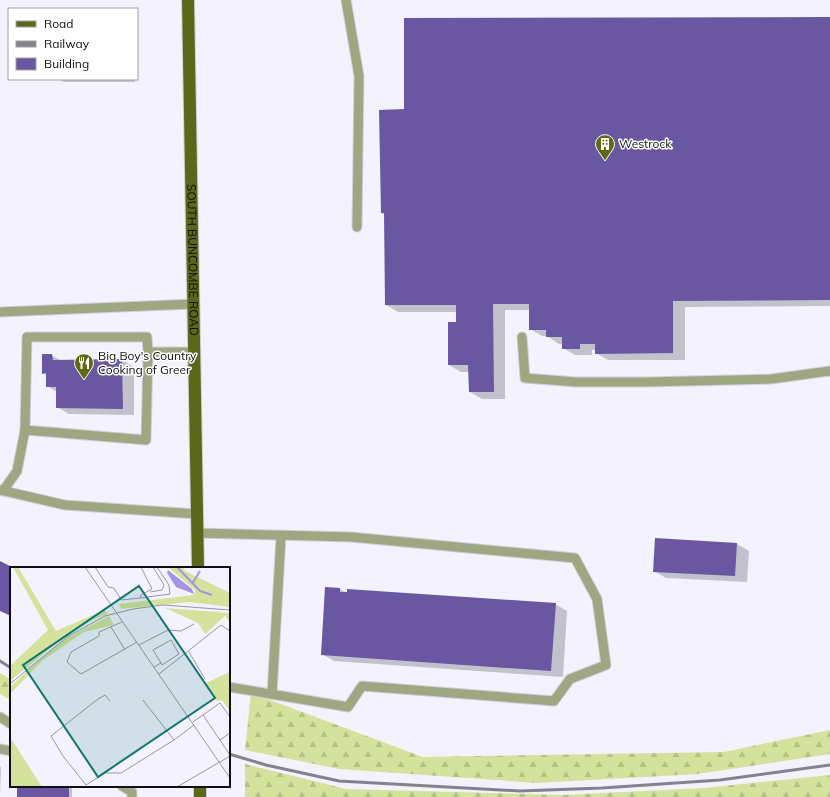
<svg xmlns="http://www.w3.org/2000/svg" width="830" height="797" font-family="Mulish,sans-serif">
<defs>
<pattern id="forest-firs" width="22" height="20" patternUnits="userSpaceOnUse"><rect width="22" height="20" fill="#d4e29b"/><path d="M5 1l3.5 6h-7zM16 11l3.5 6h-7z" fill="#b5c185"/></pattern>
</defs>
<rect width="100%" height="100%" fill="#f4f2fe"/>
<!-- forest -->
<g fill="url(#forest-firs)">
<path d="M0,673l11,6v21l-11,-6z"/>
<path d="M251,693l172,64 301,-5 106,-22v24l-132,20 -161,9 -198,-14 -94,-19z"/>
<path d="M245,764l101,25 217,6 141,-7 126,-13v22h-585z"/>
</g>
<!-- shadow -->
<g fill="#0003">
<path d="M830,18v288l-145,1v53h-77l-12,-7v-3h-4v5h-17l-12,-7v-4h-4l-12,-8h-5l-12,-7v-19h-25v89h-23l-12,-7 -1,-20h-8l-12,-7 8,-42v-11h-59l-12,-7 -1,-90 -3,-2 23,-103z"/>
<path d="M59,79h76v3h-71z"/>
<path d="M51,355l11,6 60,-1 12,7v48l-65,-1 -12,-7v-15l-10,-6v-10l-4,-3z"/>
<path d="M737,544l12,7 -2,31 -81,-4 -12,-7z"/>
<path d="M340,589l6,4 209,11 12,7 -4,66 -229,-16 -12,-7z"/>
<path d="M0,766l1,1 -1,30z"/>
<rect x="18" y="786" width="54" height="11"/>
</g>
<!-- building -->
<g fill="#6a57a2">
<path d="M830,17v283l-157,1v52l-78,1v-10h-15v5h-18v-12h-16v-7h-17v-26h-36l1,88h-25l-1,-27h-20v-43h8v-17h-71l-1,-92h-3l-2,-103 25,-1v-91z"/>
<path d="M42,354h10l1,6 69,-1 1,50 -67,-1v-21h-10v-14l-4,1z"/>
<path d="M655,538l82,5 -2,33 -82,-4z"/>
<path d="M0,561l14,7h-3v48l-11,-5z"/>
<path d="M325,587l15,1v4h7v-3l209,14 -5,68 -230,-16z"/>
<rect x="17" y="786" width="52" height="11"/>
</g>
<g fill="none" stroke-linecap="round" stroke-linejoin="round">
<!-- lane casing -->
<g stroke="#d0ced8" stroke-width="11">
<g id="lane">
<path d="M346,0l13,76 -2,151"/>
<path d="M0,312l193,-8"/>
<path d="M522,337l3,41 51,4h71l124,-3 59,-8"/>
<path d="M148,352l-1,-15h-120l-2,93 121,10 2,-88h46"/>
<path d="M0,490l65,15 132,9"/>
<path d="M3,491l14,-20 8,-41"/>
<path d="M197,533l154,4 224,21 22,41 9,66 -36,14 -16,22 -192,-15 -14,21 -119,-20"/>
<path d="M272,694l9,-158"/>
<path d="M0,717l11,7"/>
<path d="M0,749l11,2"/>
<path d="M122,786l10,6v5"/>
</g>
</g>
<!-- primary casing -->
<g stroke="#d0ced8" stroke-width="14">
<g id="primary">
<path id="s1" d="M188,0l10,568"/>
<path d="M200,797v-11"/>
</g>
</g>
<!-- lane -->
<use href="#lane" stroke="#9fa782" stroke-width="9"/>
<!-- primary -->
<use href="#primary" stroke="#5c671a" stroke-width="12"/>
<!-- rail -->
<g stroke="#84838b" stroke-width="3">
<path d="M0,661l11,7"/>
<path d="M229,754l37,11 73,16 181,10 82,-3 118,-8 110,-15"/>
</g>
</g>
<!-- icons -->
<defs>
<g id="building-pin" transform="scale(1)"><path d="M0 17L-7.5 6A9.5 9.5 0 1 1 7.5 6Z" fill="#5e6a11" stroke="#fff"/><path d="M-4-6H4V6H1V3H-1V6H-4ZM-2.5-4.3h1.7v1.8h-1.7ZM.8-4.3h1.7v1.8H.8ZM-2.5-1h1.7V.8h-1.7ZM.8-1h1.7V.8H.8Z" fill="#fff"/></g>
<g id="restaurant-pin" transform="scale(1)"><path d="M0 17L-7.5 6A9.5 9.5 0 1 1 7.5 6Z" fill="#5e6a11" stroke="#fff"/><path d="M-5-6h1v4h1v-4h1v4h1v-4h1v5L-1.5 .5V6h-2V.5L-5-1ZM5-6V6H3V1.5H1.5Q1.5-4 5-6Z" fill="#fff"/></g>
</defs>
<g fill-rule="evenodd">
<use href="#building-pin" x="605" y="144"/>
<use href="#restaurant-pin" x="84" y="363"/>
</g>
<g text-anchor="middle" stroke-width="3" stroke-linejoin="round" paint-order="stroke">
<!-- poi labels -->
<g font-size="12" fill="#100f13" stroke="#fff" text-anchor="start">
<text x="619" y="148">Westrock</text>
<text x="98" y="360">Big Boy's Country<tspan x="98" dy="14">Cooking of Greer</tspan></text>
</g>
<!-- street labels -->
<g font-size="12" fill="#100f13" stroke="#fff">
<text dy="4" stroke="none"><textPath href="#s1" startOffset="260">SOUTH BUNCOMBE ROAD</textPath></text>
</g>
</g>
<!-- overview -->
<g transform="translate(10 567)">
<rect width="220" height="220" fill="#f4f2fe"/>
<path d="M3,0h5l38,64 49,-21 3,4 -16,6 -32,20 -50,41v-15l38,-36zM158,0h15l2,4 45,22v14l-41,-5 -68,7 -2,-5 75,-9 1,-5zM155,41l65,5v9l-5,-6 -20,18 -7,-11zM99,49l5,9 -30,7 -42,29 -32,33v-7l34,-31 21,-17zM220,105v39l-8,-11 -5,1 -11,-18zM2,173l30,47h-32v-46z" fill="#d4e29b"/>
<path d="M158,3l24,19 2,5 -18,-7 -9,-14z" fill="#a593e3"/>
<path fill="none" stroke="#a593e3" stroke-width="2" d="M167,0l23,24 12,4M182,17l8,-13"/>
<path fill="none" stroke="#9997a0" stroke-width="1" d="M75,0l145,211M85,0l13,20 6,1 7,12 19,-2 1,-3 11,-6 -11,-22M140,25l12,-2 2,-5 -11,-18M130,31l30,-4 -1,-9 -12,-18M112,55l-23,10v4l-28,16 -4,10 14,12 56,-32M101,60l14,23M129,78l29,-15 13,1 13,-7M179,85l16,27M144,100l7,-4 -8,-13 18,-10 8,14 -17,11 -1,-2M149,107l62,-49 9,6M0,117l57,-47 38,-21 28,-7 30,-4 67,5M133,133l31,40 20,-15M100,134l-5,-6 -7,4 -47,37 12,20 23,29 19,-12h16l53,-33M193,148l27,40M183,155l27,-19 10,14M210,173l10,-7M167,220l53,-31"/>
<path fill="#0f766e" fill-opacity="0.15" stroke="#0f766e" stroke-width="2" d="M129,19l76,112 -117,79 -75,-112z"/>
<rect width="220" height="220" fill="none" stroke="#100f13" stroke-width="2"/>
</g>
<!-- legend -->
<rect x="8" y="8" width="130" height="72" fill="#ffffff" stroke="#9f9fa1"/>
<rect x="16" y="21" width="20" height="6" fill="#5c671a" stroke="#9f9fa1"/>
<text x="44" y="28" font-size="12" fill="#100f13">Road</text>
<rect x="16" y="41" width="20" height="6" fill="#84838b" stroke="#9f9fa1"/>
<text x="44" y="48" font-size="12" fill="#100f13">Railway</text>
<rect x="16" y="58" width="20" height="12" fill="#6a57a2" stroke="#9f9fa1"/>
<text x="44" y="68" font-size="12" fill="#100f13">Building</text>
</svg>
